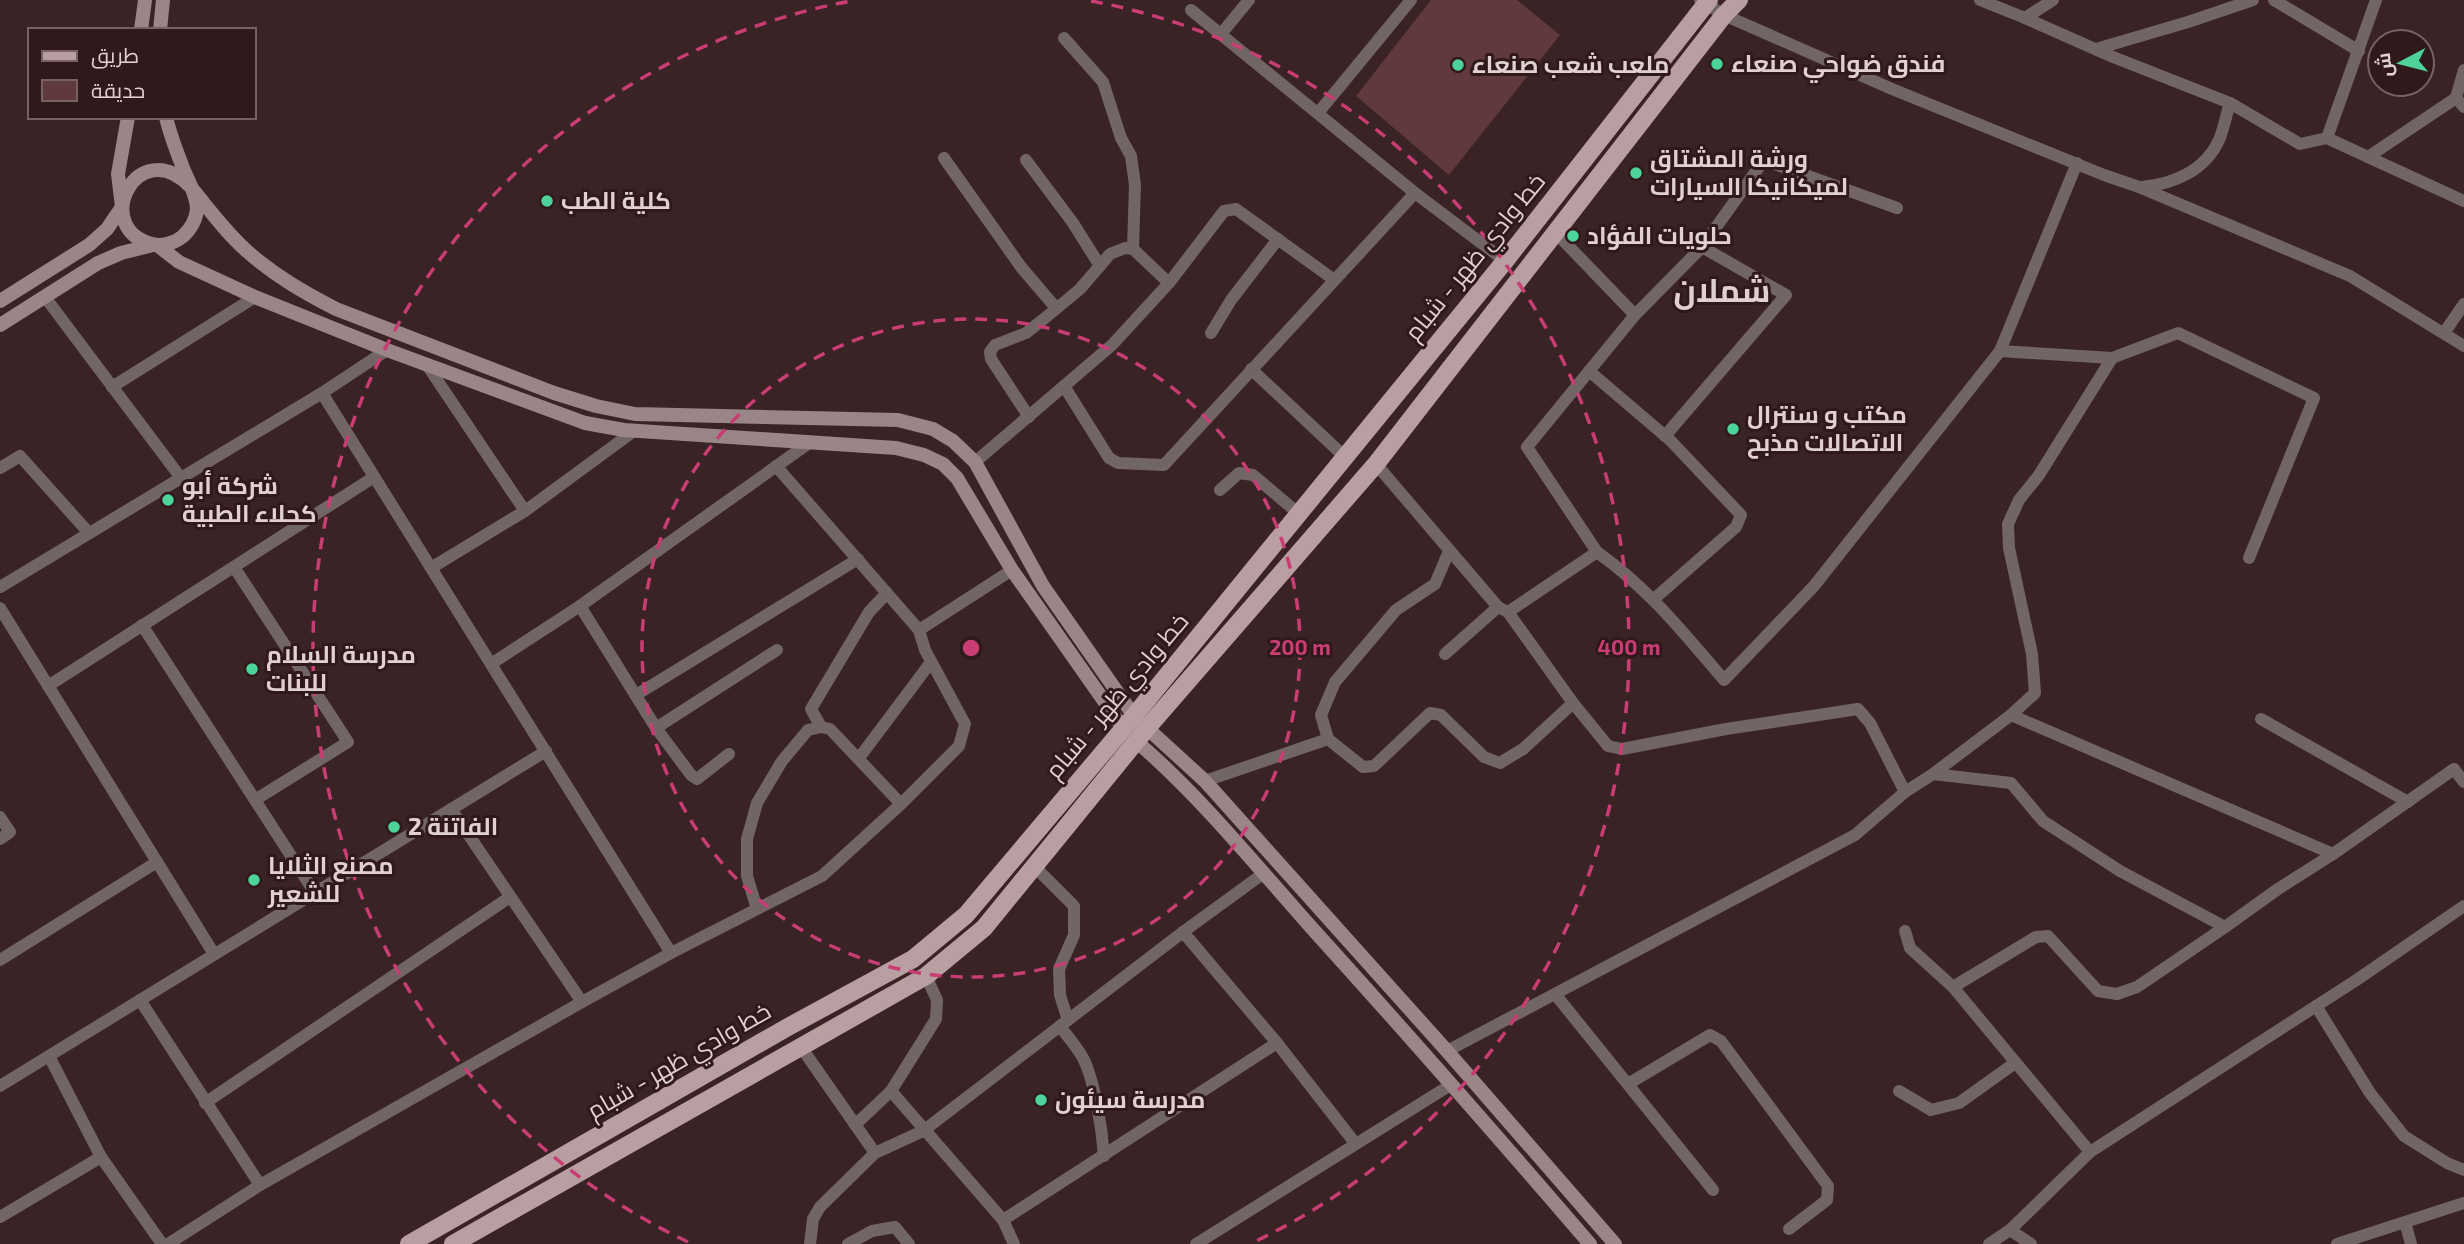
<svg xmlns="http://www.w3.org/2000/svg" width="2464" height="1244" font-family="'Exo 2',Cairo,sans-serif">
<rect width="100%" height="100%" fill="#3a2324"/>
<!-- green -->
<path fill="#5f393c" d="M1431,0h86l43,35 -111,140 -93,-79z"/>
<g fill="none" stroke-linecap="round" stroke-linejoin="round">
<!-- street -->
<g stroke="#726566" stroke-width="12">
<path d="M1700,0l24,15 168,74 212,86 35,12 211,89 114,70"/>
<path d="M1980,0l45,18 28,-18"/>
<path d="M2274,0l85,51"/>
<path d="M1191,10l224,183 90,68"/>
<path d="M2025,18l88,39 117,46 70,41 27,-6 49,-138"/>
<path d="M1221,34l28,-34"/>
<path d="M1064,38l39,44 18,56 10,18 4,29 -2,64"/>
<path d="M2096,49l92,-27 65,-22"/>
<path d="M2464,70l-8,28 8,9"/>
<path d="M1318,113l93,-113"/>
<path d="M2327,138l41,19 88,-59"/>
<path d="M2368,157l96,44"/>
<path d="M944,158l77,109 35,41"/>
<path d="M1026,160l47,63 27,43"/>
<path d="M2142,187c31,-3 63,-16 77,-47 5,-11 7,-25 11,-37"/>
<path d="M1556,233l79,82 -108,132 70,105"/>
<path d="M1702,247l62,-87 133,48"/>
<path d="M45,297l136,181"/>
<path d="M1635,315l67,-68 84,48 -121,141"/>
<path d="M1211,333l20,-33 47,-61"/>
<path d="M2444,333l20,-29"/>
<path d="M2000,351l112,7 66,-25 136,65 -65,160"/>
<path d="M427,365l98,146 -94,57"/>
<path d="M1251,369l94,88"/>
<path d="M1589,371l81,69 71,75 -5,12 -82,72"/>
<path d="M1064,386l45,72 9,5 46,2 251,-272"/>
<path d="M112,387l143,-90"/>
<path d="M322,393l349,560"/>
<path d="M1029,417l-38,-58 -1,-7 5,-7 31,-12 19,-15 35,-29 30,-35 15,-6 8,1 36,34"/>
<path d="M975,462l137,-117 57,-62 55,-72 12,-2 97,70"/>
<path d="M1376,464l122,143 10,5 89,-60c53,38 85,79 127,128l90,-94 186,-235 77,-188"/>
<path d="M0,468l20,-12 69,77"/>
<path d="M1220,490l19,-17 14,2 46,39"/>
<path d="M525,511l109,-80"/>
<path d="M1449,551l-14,33 -39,26 -61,72 -14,33 7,24 35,28 11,-1 56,-53 11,2 43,42 16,6 23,-14 50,-46"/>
<path d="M234,567l114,175 -93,58"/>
<path d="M0,587l322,-194 65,-43"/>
<path d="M580,606l76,122 35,47 6,4 32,-25"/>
<path d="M0,608l214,346"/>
<path d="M1508,612l65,91 35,43 14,3 104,-20 132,-20 12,14 35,69"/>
<path d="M142,625l173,268"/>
<path d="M919,630l93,-60"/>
<path d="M1445,654l53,-47"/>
<path d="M491,664l89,-58 229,-163"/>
<path d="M48,686l326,-209"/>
<path d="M636,695l222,-136"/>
<path d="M2011,715l24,-22 -3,-39 -23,-106 -1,-24 11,-24 20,-25 73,-117"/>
<path d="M2261,719l147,83"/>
<path d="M821,727l-10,-18 58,-97 18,-19"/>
<path d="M656,728l121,-78"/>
<path d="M859,758l72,-96"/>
<path d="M1205,781l123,-42"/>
<path d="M451,809l131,193"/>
<path d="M0,817l10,15 -10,7"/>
<path d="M2333,854l121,-85 10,13"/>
<path d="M1034,866l40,40v29l-15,34 1,26 8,25"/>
<path d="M757,909l-10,-33v-37l10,-36 25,-42 26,-31 13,-3 9,2 71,75"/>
<path d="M2225,927l-88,60 -20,7 -19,-3 -50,-55 -12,1 -83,50 137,165 268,-173 106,-73"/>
<path d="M1905,931l5,17 43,39"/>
<path d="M1183,932l94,111 78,100"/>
<path d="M0,960l157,-98"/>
<path d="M1555,994l158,196"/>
<path d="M140,1000l120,185"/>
<path d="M2316,1006l54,87 34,43 43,27 17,7"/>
<path d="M1060,1026c7,10 17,21 23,32 12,24 19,71 21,98"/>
<path d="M801,1047l74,106"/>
<path d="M1447,1051l408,-216 50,-43 28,-18 78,-59 322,139 -55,35 -53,38 -105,-56 -77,-50 -32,-38 -78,-9"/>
<path d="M49,1056l52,101 61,87"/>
<path d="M1628,1084l82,-49 11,6 107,145 -1,14 -38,29"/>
<path d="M0,1086l546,-335"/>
<path d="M891,1091l112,129 11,24"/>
<path d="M1899,1091l32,19 28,-7 56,-40"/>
<path d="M205,1103l305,-206"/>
<path d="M855,1125l36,-34 45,-72 1,-19 -11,-24"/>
<path d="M0,1217l101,-60"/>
<path d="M1003,1220l274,-177"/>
<path d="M2405,1222l6,22"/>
<path d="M2010,1230l21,14"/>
<path d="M168,1244l92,-59 322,-183 89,-49 151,-77 79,-72 58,-58 6,-22 -40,-74 -6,-20 -143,-164"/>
<path d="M810,1244l3,-25 7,-12 55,-54 48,-22 260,-199 81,-59"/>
<path d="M848,1244l24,-13 23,-4 14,17"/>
<path d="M1196,1244l256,-160"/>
<path d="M1989,1244l21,-14 80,-78"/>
<path d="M2337,1244l127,-41"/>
</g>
<!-- secondary -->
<g stroke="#9a8687" stroke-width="14">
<path d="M141,30l4,-30"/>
<path d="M160,30l3,-30"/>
<path d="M166,117c4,18 11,35 17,51 5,13 14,27 14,41 -1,11 -7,21 -15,28 -8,6 -20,10 -30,7 -62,-16 -15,-111 38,-58 18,22 36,47 58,66 27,24 57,41 88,57l218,84 42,13 39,8 263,6 35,9 20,12 22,21 68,124 91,130"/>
<path d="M157,245l22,17 76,35 132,53 198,73 39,7 272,18 28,7 19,9 14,14 55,92 111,158"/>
<path d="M0,301l89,-56 18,-16 15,-22 -4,-33 10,-57"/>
<path d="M0,325l98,-62 23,-10 32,-8"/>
<path d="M1147,728l58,53 242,270 168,193"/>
<path d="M1136,741c64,55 118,122 174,185 95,105 188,211 280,318"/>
</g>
<!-- primary -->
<g stroke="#b99fa1" stroke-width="18">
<path d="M409,1244l379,-217 125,-68 53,-44 168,-199 211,-259 160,-196 204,-261"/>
<path d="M453,1244l473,-268 58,-48 163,-200 229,-264 348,-449 15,-15"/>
</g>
</g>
<!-- distance rings -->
<g fill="none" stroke="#c83d73" stroke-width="3.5" stroke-dasharray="12 9">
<circle cx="971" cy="648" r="329"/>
<path d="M688 1242A658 658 0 0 1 851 1M1091 1A658 658 0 0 1 1254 1242"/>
</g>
<!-- markers -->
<g fill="#4dd39a" stroke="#2f191b" stroke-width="2.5">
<circle cx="1717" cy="64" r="7"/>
<circle cx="1458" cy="65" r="7"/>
<circle cx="1636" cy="173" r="7"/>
<circle cx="547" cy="201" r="7"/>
<circle cx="1573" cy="236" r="7"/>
<circle cx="1733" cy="429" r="7"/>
<circle cx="168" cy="500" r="7"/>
<circle cx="252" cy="669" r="7"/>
<circle cx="394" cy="827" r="7"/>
<circle cx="254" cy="880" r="7"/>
<circle cx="1041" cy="1100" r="7"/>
</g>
<g text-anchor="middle" stroke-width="6" stroke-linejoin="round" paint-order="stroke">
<!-- poi labels -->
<g font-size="24" font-weight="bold" fill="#e0d0d1" stroke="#2f191b" text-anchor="start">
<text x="1731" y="72">فندق ضواحي صنعاء</text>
<text x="1472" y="73">ملعب شعب صنعاء</text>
<text x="1650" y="167">ورشة المشتاق<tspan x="1650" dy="28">لميكانيكا السيارات</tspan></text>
<text x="561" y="209">كلية الطب</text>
<text x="1587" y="244">حلويات الفؤاد</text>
<text x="1747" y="423">مكتب و سنترال<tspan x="1747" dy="28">الاتصالات مذبح</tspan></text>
<text x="182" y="494">شركة أبو<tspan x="182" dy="28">كحلاء الطبية</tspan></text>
<text x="266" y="663">مدرسة السلام<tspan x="266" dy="28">للبنات</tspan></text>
<text x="408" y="835">الفاتنة 2</text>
<text x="268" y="874">مصنع الثلايا<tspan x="268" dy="28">للشعير</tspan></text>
<text x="1055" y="1108">مدرسة سيئون</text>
</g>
<!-- street labels -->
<g font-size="24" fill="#e0d0d1" stroke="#2f191b">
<text transform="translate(1475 257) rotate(-51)" y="8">خط وادي ظهر - شبام</text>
<text transform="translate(1117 696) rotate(-50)" y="8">خط وادي ظهر - شبام</text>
<text transform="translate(679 1061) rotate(-30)" y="8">خط وادي ظهر - شبام</text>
</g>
<!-- district labels -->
<g font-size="32" font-weight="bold" fill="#e0d0d1" stroke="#2f191b">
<text x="1722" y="302">شملان</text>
</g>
</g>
<circle cx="971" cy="648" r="10" fill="#c83d73" stroke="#2f191b" stroke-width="3.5"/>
<g font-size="21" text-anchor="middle" font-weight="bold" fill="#c83d73" stroke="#2f191b" stroke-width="6" stroke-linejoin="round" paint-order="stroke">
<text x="1300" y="655">200 m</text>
<text x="1629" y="655">400 m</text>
</g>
<!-- legend -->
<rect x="28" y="28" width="228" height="91" fill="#2f191b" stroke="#766264" stroke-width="2"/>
<rect x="42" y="51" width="35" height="10" fill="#b99fa1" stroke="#766264" stroke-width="2"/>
<text x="91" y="63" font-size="21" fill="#e0d0d1">طريق</text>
<rect x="42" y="80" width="35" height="21" fill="#5f393c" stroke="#766264" stroke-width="2"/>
<text x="91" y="98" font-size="21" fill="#e0d0d1">حديقة</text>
<!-- north arrow -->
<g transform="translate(2401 63) rotate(263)"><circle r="33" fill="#2f191b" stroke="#766264" stroke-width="2"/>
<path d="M0-5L12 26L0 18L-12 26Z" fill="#4dd39a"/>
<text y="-10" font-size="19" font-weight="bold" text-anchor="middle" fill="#e0d0d1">ش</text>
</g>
</svg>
